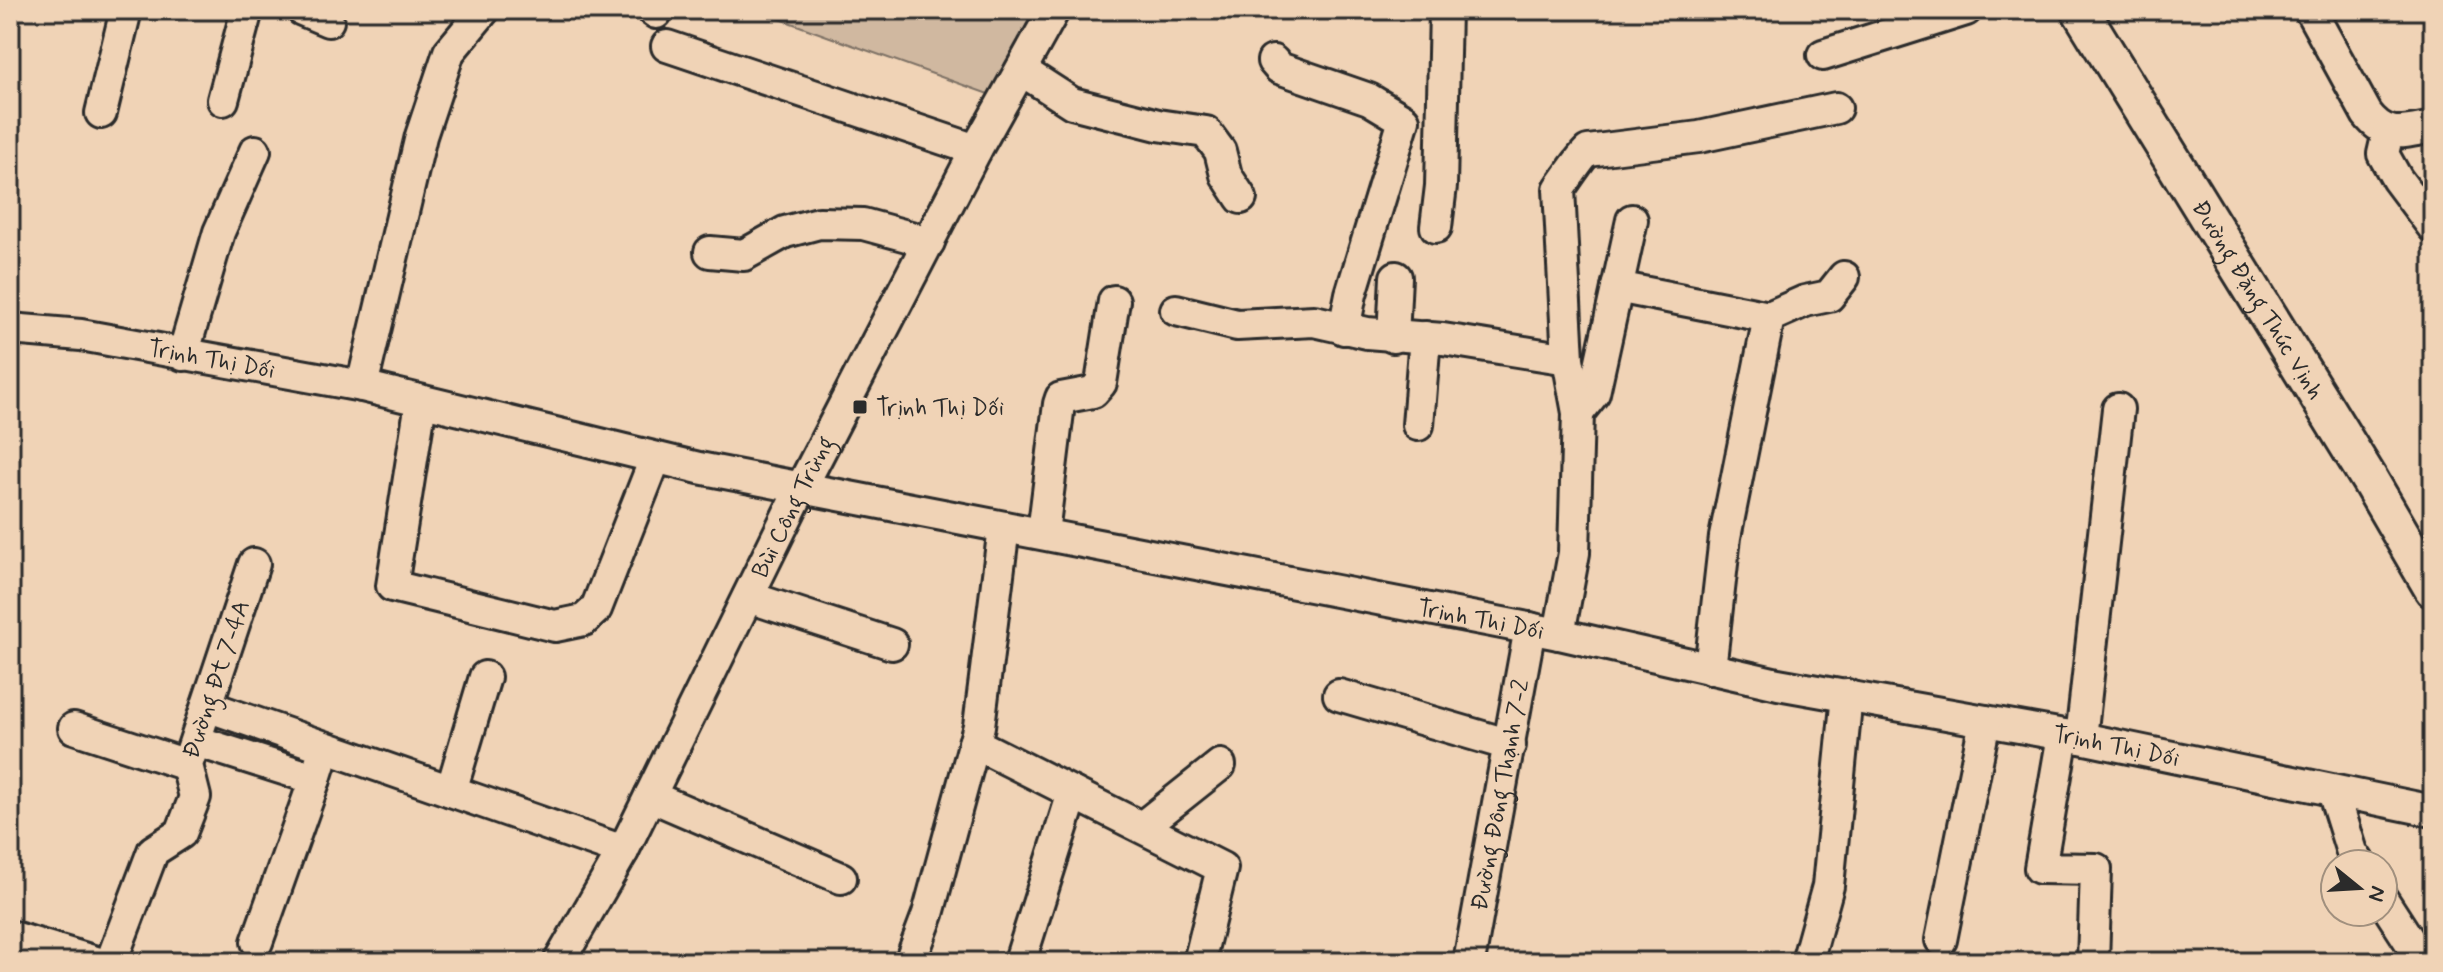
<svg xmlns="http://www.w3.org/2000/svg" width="2443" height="972" font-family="Mynerve,sans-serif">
<rect width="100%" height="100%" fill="#f0d3b6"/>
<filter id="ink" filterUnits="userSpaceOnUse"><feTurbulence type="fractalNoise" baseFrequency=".0125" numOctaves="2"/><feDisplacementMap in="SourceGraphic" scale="16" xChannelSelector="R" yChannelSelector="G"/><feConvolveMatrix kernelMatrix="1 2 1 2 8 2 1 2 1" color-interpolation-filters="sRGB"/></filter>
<g filter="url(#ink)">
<!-- green -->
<path fill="#d0b8a0" stroke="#7e7266" stroke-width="2" d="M755,10h279l-43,85z"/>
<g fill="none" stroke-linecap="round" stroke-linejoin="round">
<!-- minor casing -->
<g stroke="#2b2b2b" stroke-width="36">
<g id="minor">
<path d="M302,10l26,11"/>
<path d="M652,10l4,3"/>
<path d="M2310,10l57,104c20,26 37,18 66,13"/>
<path d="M667,46l309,104"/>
<path d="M1823,55l143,-45"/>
<path d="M1273,61l6,7 90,31 35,21 -53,174 -7,35"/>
<path d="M1021,70l51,33 86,22 48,7 14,19 6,24 15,23"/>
<path d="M223,100l24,-90"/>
<path d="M101,113l25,-103"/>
<path d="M2388,132l-5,22 14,25 36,48"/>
<path d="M1436,227l5,-41 4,-176"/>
<path d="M710,252l34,3 41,-23 34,-9 44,1 66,18"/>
<path d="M1617,287l152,30"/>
<path d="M1176,310l61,15 77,-4 53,12 76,6 125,20"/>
<path id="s1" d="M10,329l71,6 281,51 337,82 860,166 219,50 303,54 352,73"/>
<path d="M1393,337l3,-60"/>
<path d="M183,355l36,-123 36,-81"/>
<path d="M362,386l59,-250 28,-84 35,-42"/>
<path d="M421,402l-29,184 163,40 29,-6 12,-11 59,-150"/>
<path d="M1578,413l16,-20 38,-173"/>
<path d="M1418,425l7,-88"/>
<path d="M1043,533l16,-129 2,-6 32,-6 8,-9 13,-82"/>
<path d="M748,597l144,47"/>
<path d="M1559,634l15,-81 4,-140 -10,-54 -9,-170c6,-8 23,-34 29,-38l111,-14 137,-29"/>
<path d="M1710,669l15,-132 44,-220 36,-16 24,-5 15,-19"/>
<path d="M1339,695l171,50"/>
<path d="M207,706l416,145"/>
<path d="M74,728l113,37"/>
<path d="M2063,735l-23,133 56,1 -3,93"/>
<path d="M2081,738l37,-329"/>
<path d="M196,741l119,38 5,-16"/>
<path d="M974,743l248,125 -23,94"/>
<path d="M451,791l34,-114"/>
<path d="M2333,791l19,61 8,12"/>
<path d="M650,796l191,82"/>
<path d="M1142,827l78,-62"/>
<path d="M2383,900l40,62"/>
<path d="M10,936l86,26"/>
<path d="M1941,940l44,-219"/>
<path d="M257,942l58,-163"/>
<path d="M1021,958l52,-165"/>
<path id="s2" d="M111,962l42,-111 28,-18 14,-36 -8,-32 67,-201"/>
<path id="s3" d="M559,962l64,-111 178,-363 175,-338 78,-140"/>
<path d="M910,962l18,-48 51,-188 25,-199"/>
<path id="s4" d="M1469,962l61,-334"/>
<path d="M1807,962l21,-76 19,-191"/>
</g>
</g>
<!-- major casing -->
<g stroke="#2b2b2b" stroke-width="42">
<g id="major">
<path id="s5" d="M2080,10l289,469 64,110"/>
</g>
</g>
<!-- minor -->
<use href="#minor" stroke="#f0d3b6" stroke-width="30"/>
<!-- major -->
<use href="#major" stroke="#f0d3b6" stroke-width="36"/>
</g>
</g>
<!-- markers -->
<rect fill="#2b2b2b" stroke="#f0d3b6" stroke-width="3" x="852" y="399" width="16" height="16" rx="4"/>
<g text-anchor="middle" stroke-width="6" stroke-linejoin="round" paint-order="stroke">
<!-- street labels -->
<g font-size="24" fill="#2b2b2b" stroke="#f0d3b6">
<text dy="8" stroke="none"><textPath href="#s5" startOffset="340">Đường Đặng Thúc Vịnh</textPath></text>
<text dy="8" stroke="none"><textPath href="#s1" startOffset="204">Trịnh Thị Dối</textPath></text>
<text dy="8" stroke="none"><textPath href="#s3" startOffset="512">Bùi Công Trừng</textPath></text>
<text dy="8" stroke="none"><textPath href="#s1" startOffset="1500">Trịnh Thị Dối</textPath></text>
<text dy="8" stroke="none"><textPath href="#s2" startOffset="314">Đường Đt 7-4A</textPath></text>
<text dy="8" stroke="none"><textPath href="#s1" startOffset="2148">Trịnh Thị Dối</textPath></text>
<text dy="8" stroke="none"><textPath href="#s4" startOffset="170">Đường Đông Thạnh 7-2</textPath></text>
</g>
<!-- poi labels -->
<g font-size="24" fill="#2b2b2b" stroke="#f0d3b6" text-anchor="start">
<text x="876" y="415">Trịnh Thị Dối</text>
</g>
</g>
<!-- margin -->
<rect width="2443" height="972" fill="none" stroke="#f0d3b6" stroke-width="40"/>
<rect x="20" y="20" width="2403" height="932" fill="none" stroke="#2b2b2b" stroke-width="3" filter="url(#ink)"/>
<!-- north arrow -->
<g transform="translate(2359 888) rotate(108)"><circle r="38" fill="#f0d3b6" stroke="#a1907e" stroke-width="2"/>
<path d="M0-6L14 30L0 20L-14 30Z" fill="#2b2b2b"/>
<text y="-12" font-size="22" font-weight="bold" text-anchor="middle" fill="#2b2b2b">N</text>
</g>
</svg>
